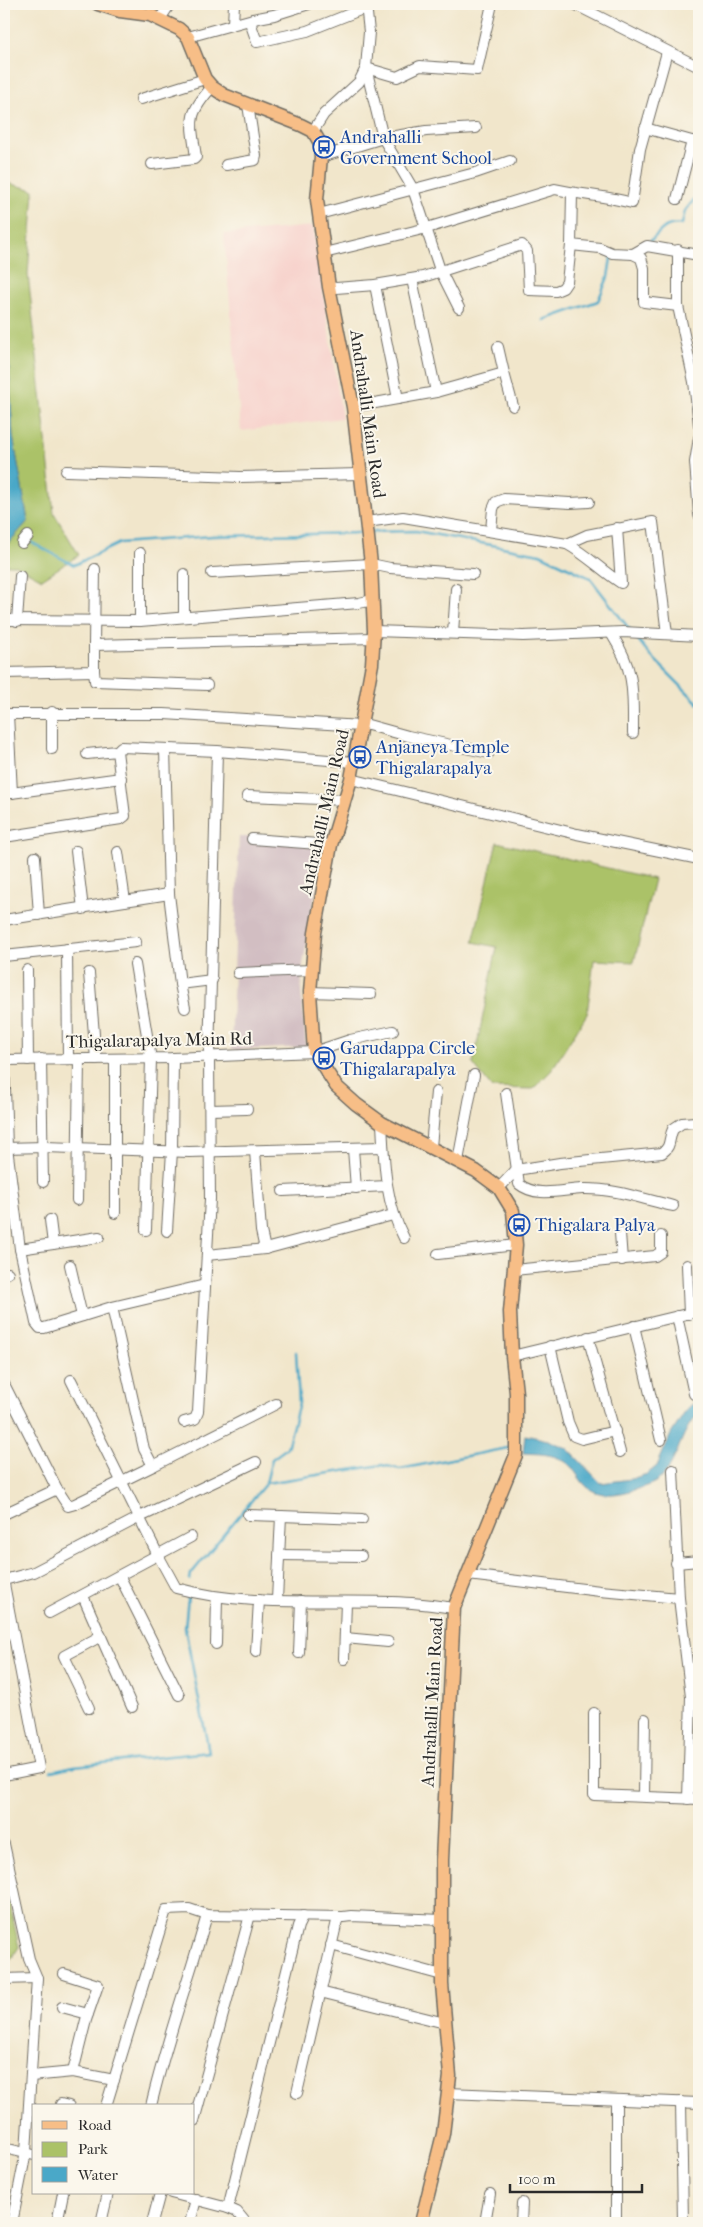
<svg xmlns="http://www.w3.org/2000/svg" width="703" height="2227" font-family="'IM FELL French Canon',serif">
<rect width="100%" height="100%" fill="#fbf7ec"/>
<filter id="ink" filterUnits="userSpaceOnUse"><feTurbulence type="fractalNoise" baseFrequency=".02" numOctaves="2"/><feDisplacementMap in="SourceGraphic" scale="10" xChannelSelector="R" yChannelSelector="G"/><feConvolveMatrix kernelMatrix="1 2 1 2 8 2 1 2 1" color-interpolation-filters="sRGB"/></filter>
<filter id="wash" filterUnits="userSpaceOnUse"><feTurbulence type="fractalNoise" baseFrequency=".0096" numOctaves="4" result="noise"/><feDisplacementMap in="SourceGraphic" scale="20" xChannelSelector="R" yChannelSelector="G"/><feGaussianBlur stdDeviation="1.12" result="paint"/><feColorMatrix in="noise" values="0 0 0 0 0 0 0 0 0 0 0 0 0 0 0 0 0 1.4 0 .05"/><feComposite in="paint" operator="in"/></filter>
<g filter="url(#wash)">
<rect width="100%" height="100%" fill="#f1e6cb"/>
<!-- built -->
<path fill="#f7d0ca" d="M313,226l29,192 -101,13 -17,-197z"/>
<!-- industrial -->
<path fill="#d2bec2" d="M239,837l86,1 -22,126 -2,27 5,56 -75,3z"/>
<!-- green -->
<g fill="#abc267" stroke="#6b7649">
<path d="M4,182l30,8 -6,84 26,239 25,42 -37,24 -26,-14h-12v-17l24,-27 -15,-85 -9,-153z"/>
<path d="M497,842l157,37 -20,83 -40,-2 -7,54 -36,57 -18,18 -41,-1 -19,-24 24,-117 -24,-5z"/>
<path d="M4,1877l15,70 -15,23z"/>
</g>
<!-- water -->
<g fill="#4aa8c8" stroke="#3a6a7a">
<path d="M4,283l9,153 15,85 -24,27z"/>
<path d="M699,1401v15c-20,9 -21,60 -50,69 -20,7 -49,17 -65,-1 -7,-8 -11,-18 -20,-23 -12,-8 -28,-7 -41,-8l2,-18 23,5 19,8 34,35 30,-4 16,-5 10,-8 14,-32 18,-28z"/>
</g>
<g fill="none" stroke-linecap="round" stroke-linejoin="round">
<!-- stream -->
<g stroke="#4aa8c8" stroke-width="2.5">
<path d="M649,242c14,-11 12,-18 33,-18l3,-13 14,-18"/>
<path d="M544,320l54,-19 10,-24 3,-19 4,-1"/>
<path d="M371,532l45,-1 124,23 50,24 40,52"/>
<path d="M27,540l47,25 46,-22 92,-7 151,-3"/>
<path d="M635,636l15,19 49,49"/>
<path d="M266,1483l116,-18 18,4 113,-22"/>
<path d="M190,1580l1,-6 75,-91 6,-24 15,-11 12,-45 -3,-51"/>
<path d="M51,1771l23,-5 135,-14 -24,-124 3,-31"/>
</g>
</g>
</g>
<g filter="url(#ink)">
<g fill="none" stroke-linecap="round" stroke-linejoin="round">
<!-- minor casing -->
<g stroke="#706c63" stroke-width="12">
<g id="minor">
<path d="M309,4l-35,11 -21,4 -2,6 6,17 50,-11 58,-23"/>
<path d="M574,4l125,63"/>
<path d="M160,19l10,-15"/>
<path d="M233,24l1,-20"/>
<path d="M188,37l65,-18"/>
<path d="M141,99l64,-20"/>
<path d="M645,128l54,15"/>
<path d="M313,131l11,-17 35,-32 7,-14 3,-36 -3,-28"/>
<path d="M321,157l62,-19 43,-7 50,-3"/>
<path d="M152,164l42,-5 2,-2c-5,-36 -10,-41 16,-70"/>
<path d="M226,165l29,-5 1,-4 -8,-51"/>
<path d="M572,193l-1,52 29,3 12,5 21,1 8,4 3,10v34l34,4"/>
<path d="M677,199l15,-58"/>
<path d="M319,214l156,-41 35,-12"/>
<path d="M678,250v56l16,76 5,43"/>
<path d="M324,253l103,-25 128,-39c26,6 52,7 77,14l8,-54 27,-97"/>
<path d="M633,254l14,-8 52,9"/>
<path d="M412,279l24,113"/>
<path d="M375,285l23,114"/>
<path d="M329,287l7,1 39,-3 48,-8 99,-32 5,6 2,39 27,1 7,-3 4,-6 4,-37"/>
<path d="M459,308l-19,-38 -27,-81 -30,-51 -17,-70 31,9 23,-11 57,4 15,-66"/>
<path d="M504,373l9,33"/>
<path d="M353,407l83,-15 68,-19 -6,-26"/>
<path d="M699,438l-4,24 4,53"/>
<path d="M66,471l174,6 120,-3"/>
<path d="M366,522l37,-5 164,27 20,-9 66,-13 14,112"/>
<path d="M491,530l2,-21 3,-7 8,-3 66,4 19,-1"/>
<path d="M22,543l6,-7"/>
<path d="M567,544c20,11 35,27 54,39l-4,-55"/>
<path d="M212,573l159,-9 19,4 83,6"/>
<path d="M184,574v43"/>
<path d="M4,620l136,1 219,-18 14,-3"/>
<path d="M17,621l3,-45"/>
<path d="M140,621v-68"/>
<path d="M374,631l149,5 100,-4 76,4"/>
<path d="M453,633l3,-44"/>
<path d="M611,633c24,38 22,56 22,100"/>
<path d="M94,645l1,-76"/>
<path d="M94,671l1,10 112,4"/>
<path d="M4,673l90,-2v-26l280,-7"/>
<path d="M52,712v37"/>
<path d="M4,714h160l197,12"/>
<path d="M8,714l4,79"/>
<path d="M361,723l47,13 81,17"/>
<path d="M87,754l30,-3"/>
<path d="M351,779l226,55 122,25"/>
<path d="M4,794l117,-16"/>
<path d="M247,796l98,4"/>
<path d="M4,837l117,-18 4,-3 -8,-65 4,-4 96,4 137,11"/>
<path d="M252,839l79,6"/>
<path d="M76,851l7,58"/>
<path d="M118,852l7,49"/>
<path d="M35,857l4,58"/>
<path d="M169,894l11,90 32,-4"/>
<path d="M4,920l165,-26 -4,-145"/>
<path d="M67,949l1,110"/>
<path d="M4,956l132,-14"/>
<path d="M135,964l16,95 -5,171"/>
<path d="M27,970l1,90"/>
<path d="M89,973l7,86"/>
<path d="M238,973l74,-3"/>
<path d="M180,984l5,24"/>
<path d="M310,992l61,2"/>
<path d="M41,1059l2,123"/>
<path d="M4,1060l169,-2 141,-6 36,-12 43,-9"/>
<path d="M4,1060l3,87 13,102 16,74 4,5h4l68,-21"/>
<path d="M506,1093l13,91c17,14 42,6 63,5 31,-1 61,10 91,17"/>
<path d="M210,1110l37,-1"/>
<path d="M382,1123c2,40 3,79 22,115"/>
<path d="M431,1147l5,-55"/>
<path d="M4,1148l41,-1 144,5 194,-5"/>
<path d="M353,1149l3,39"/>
<path d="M255,1151l6,80 4,18"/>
<path d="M458,1161l16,-86"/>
<path d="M499,1188l17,-18 44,-7 102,-10c10,-7 6,-14 11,-24l9,-6 13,-1"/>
<path d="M283,1191l104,-5"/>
<path d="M77,1200l2,-141"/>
<path d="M115,1213v-154"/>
<path d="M50,1220l3,24"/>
<path d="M167,1231l5,-80 1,-93"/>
<path d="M620,1233l2,27"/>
<path d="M20,1249l79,-12"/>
<path d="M438,1254l78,-9"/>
<path d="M207,1255l58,-6 128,-34"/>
<path d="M70,1265l12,51"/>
<path d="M687,1265l2,49"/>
<path d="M514,1270l141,-14 6,-4v-16"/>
<path d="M4,1275l4,-2"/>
<path d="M677,1316l17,78"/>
<path d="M634,1326l27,114"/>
<path d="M588,1337l32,115"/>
<path d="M550,1346l18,76 6,14 8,3 33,-8"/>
<path d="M512,1356l187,-45"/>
<path d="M71,1380l87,175 18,33c77,21 158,10 236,15 14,1 28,3 42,5"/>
<path d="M4,1384l53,105"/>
<path d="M184,1422l11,-3 3,-7 12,-213 -1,-142 8,-306"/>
<path d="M153,1466l123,-62"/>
<path d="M673,1470l6,128"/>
<path d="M4,1514l53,-25 11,17 7,-2 78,-38 -9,-17 -32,-142 93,-22"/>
<path d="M248,1515l33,1 -4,84"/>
<path d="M281,1516l81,3"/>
<path d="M279,1555l82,1"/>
<path d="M676,1563l23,-2"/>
<path d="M468,1575l132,16 79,7 12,99 -3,102"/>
<path d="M120,1577l59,118"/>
<path d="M4,1580l30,-8 106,-55 116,-55"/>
<path d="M4,1584l35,184 -35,7"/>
<path d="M83,1596l49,111"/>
<path d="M49,1613l142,-76"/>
<path d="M345,1638l43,4"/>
<path d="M216,1644l1,-47"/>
<path d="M256,1652l3,-52"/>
<path d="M299,1653l2,-52"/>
<path d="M344,1659l2,-57"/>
<path d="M89,1708l-25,-52 37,-20"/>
<path d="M594,1713v82l105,4"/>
<path d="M644,1796l1,-77"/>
<path d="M4,1844l25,115 8,19 -11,174 -14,71"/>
<path d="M331,1945l111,30"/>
<path d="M64,1974l34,11 -12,35 -13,52"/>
<path d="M4,1979l33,-1"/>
<path d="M320,1992l125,31"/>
<path d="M62,2007l26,7"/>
<path d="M31,2076l42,-4 41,8"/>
<path d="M297,2093l41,-176"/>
<path d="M448,2093l251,10"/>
<path d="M681,2102l2,121"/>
<path d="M61,2104l8,2"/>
<path d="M106,2106l60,-196 23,-1 18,6 136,2 8,-1 91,4"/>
<path d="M151,2106c15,-65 38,-127 56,-191"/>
<path d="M194,2121l56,-206"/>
<path d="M4,2148l30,7"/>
<path d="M171,2193l57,15 9,4 9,11"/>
<path d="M228,2208l70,-282 5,-10"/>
<path d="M57,2223l6,-30"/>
<path d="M101,2223l7,-30"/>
<path d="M152,2223l8,-30"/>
<path d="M190,2223l6,-24"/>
<path d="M485,2223l5,-29"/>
<path d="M521,2223l1,-20"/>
<path d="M572,2223v-1"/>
<path d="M616,2223v-123"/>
</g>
</g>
<!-- major casing -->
<g stroke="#706c63" stroke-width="15">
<path id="major" d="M98,4l22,7 30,4 29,14 9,8 17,42 7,8 12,8 77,30 12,6 7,12 1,14 -4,43 12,87 24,120 18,157 3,67 -2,33 -21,115 -20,66 -16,88 -5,59 4,60 22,34 20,18 26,19 94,48 23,17 14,23 3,34 -6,67 2,44 4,37v62l-62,153 -12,252v124l8,92 -7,58 -22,89"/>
</g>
<!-- minor -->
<use href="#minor" stroke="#fff" stroke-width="10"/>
<!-- major -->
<use href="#major" stroke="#f7be87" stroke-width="12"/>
</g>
</g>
<!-- icons -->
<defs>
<g id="bus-ring" transform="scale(1.125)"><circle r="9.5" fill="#fbf7ec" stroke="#1a4fb4" stroke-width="1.5"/><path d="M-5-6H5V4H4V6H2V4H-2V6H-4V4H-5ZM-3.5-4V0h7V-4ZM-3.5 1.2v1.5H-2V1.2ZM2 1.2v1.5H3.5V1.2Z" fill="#1a4fb4"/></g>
</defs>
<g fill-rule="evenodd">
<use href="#bus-ring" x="324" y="147"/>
<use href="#bus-ring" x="360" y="757"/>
<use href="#bus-ring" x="324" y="1058"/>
<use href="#bus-ring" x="519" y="1225"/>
</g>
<g text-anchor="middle" stroke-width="4" stroke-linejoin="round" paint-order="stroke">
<!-- transit labels -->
<g font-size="18" fill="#164399" stroke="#fbf7ec" text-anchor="start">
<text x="340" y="143">Andrahalli<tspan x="340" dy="21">Government School</tspan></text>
<text x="376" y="753">Anjaneya Temple<tspan x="376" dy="21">Thigalarapalya</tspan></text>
<text x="340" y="1054">Garudappa Circle<tspan x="340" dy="21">Thigalarapalya</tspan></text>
<text x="535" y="1231">Thigalara Palya</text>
</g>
<!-- street labels -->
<g font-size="18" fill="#2b2b2b" stroke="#fbf7ec">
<text transform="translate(368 414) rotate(82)" y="6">Andrahalli Main Road</text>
<text transform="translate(324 812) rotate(-77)" y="6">Andrahalli Main Road</text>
<text transform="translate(159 1040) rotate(-1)" y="6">Thigalarapalya Main Rd</text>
<text transform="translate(432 1702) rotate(-87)" y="6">Andrahalli Main Road</text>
</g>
</g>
<!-- margin -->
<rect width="703" height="2227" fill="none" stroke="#fbf7ec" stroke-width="20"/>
<!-- legend -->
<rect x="32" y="2104" width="162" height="90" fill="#fbf7ec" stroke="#a8a59f"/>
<rect x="42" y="2121" width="25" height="8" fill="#f7be87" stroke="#a8a59f"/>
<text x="78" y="2130" font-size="15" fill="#2b2b2b">Road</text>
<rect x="42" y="2142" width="25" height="15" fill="#abc267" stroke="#a8a59f"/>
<text x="78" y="2154" font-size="15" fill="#2b2b2b">Park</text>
<rect x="42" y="2167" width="25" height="15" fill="#4aa8c8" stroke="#a8a59f"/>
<text x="78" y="2180" font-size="15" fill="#2b2b2b">Water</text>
<!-- scale -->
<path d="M510 2184v8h132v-8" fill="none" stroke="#2b2b2b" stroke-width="2.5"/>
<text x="518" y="2184" font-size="15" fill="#2b2b2b" stroke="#fbf7ec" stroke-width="4" paint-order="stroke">100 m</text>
</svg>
